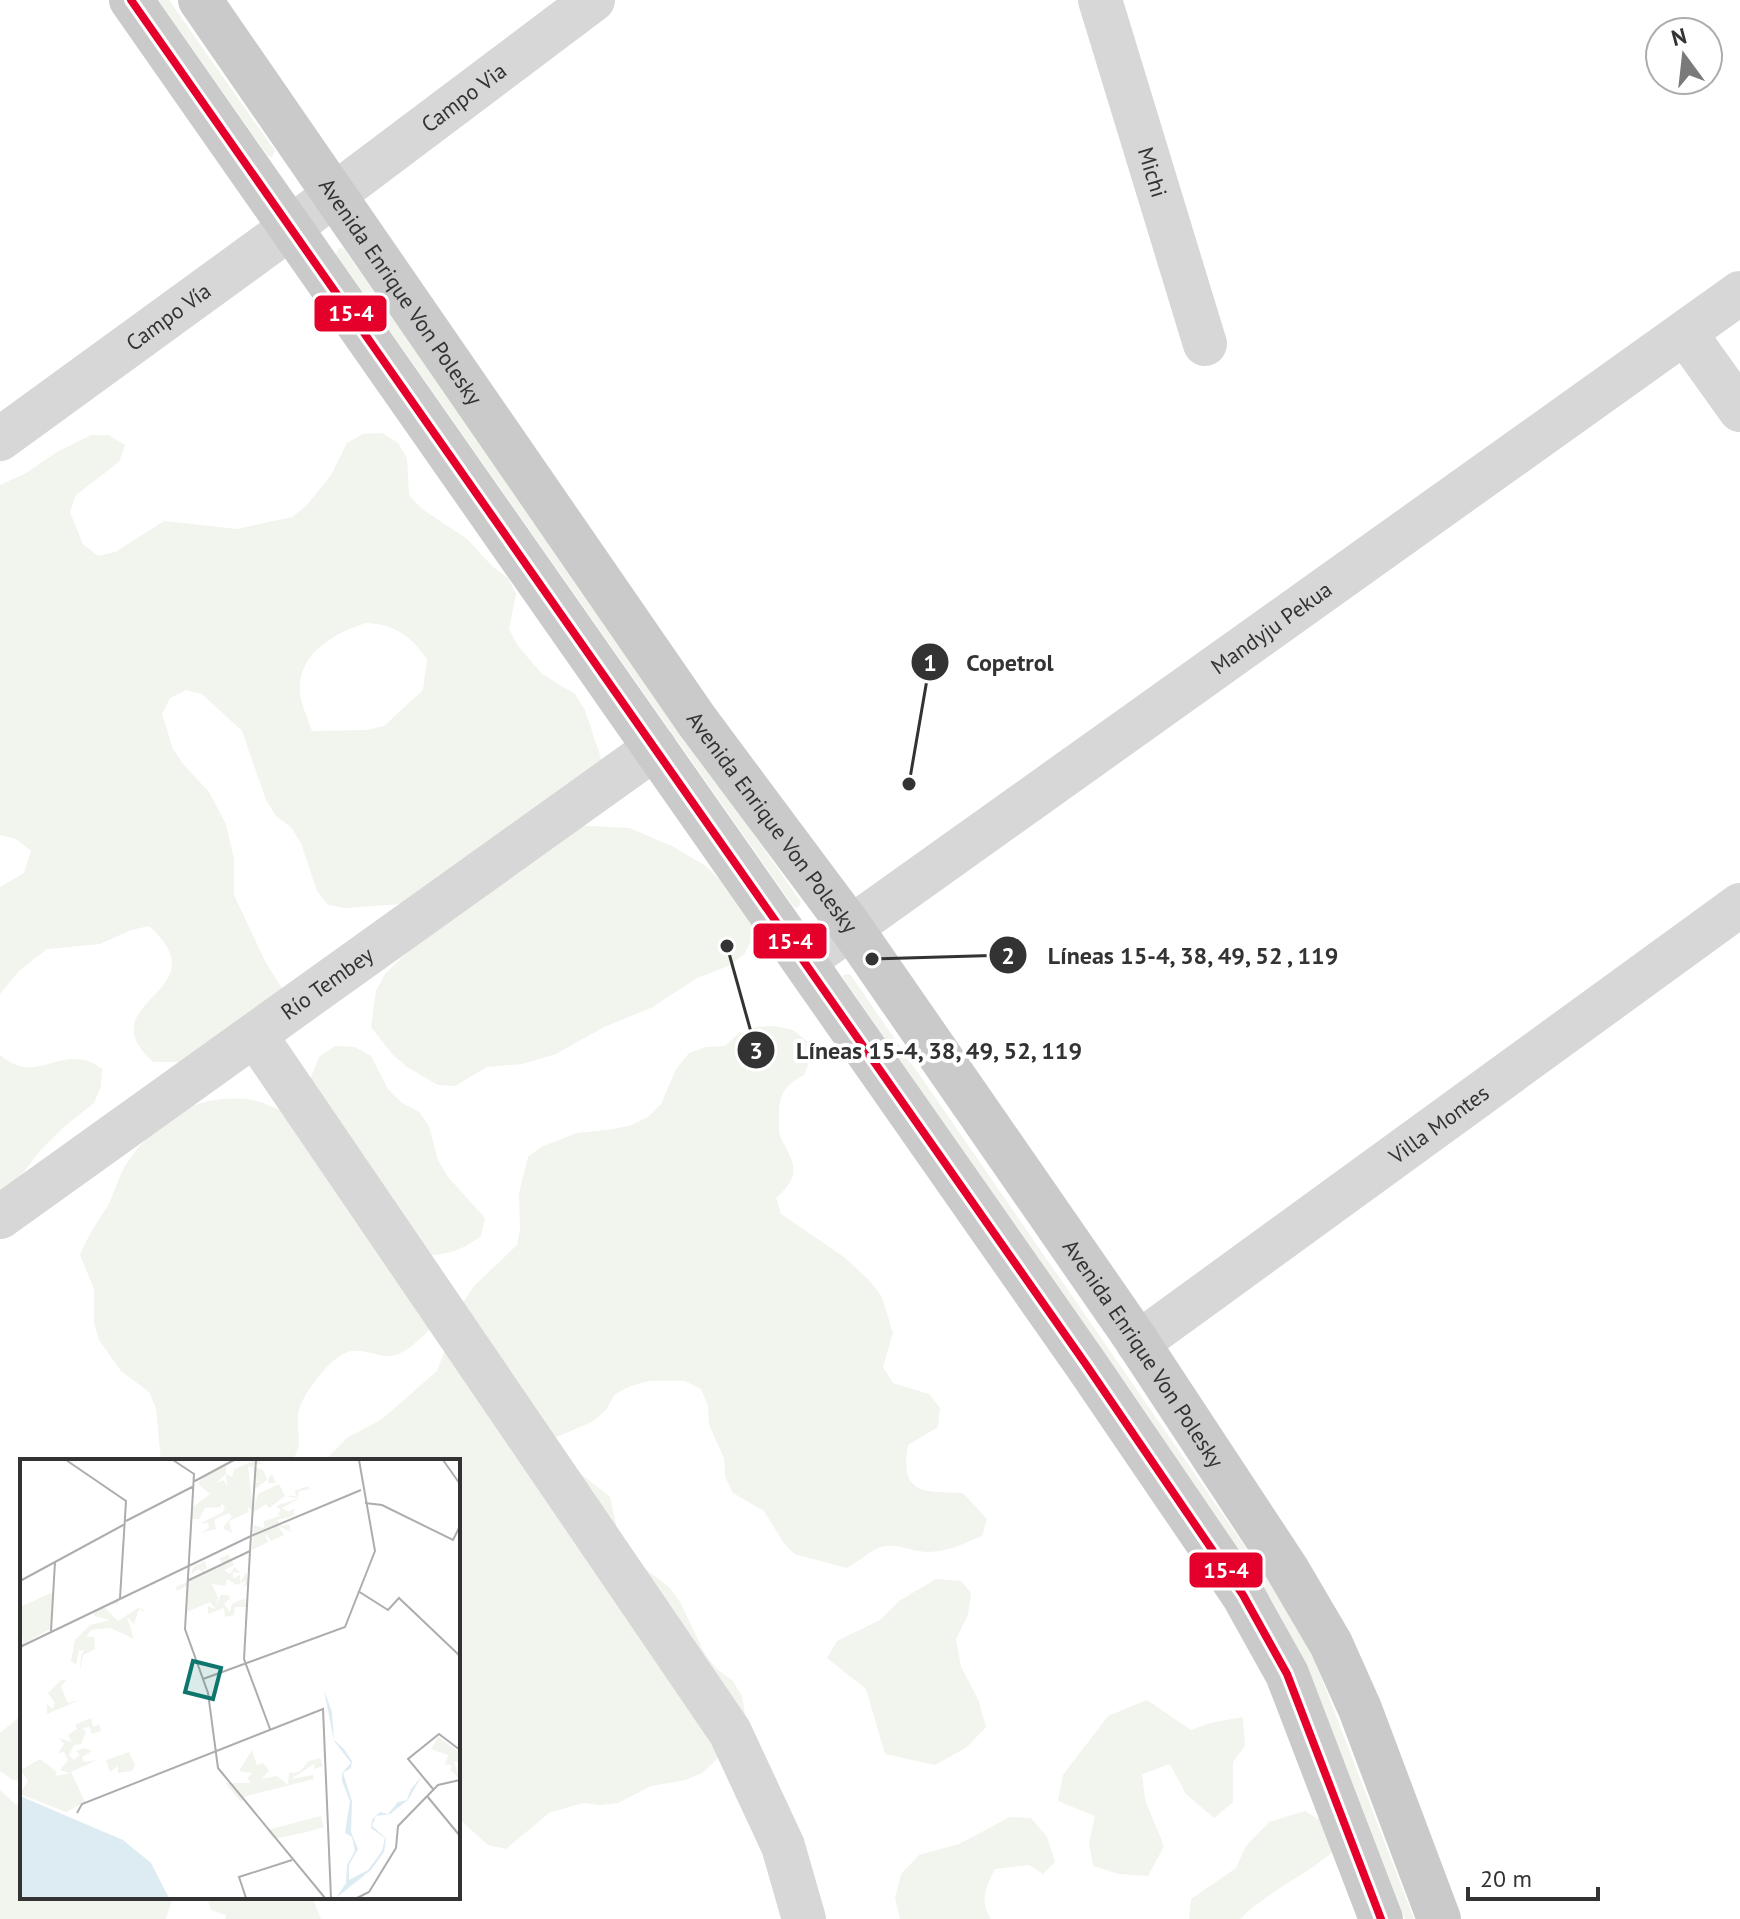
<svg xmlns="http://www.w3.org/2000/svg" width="1740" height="1919" font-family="'PT Sans',sans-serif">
<rect width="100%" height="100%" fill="#fff"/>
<!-- green -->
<g fill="#f1f5ed" fill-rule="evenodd">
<path d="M158,0h11l106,151 -3,6 -4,-1z"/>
<path d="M339,248l5,1 457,653 -3,6 -4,-1 -458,-653z"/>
<path d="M382,433l16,10 9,15 2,37 13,14 45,30 26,28 15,11 8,16 -7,35 9,17 24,28 33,20 10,16 17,51 -202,143 -54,4 -18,-3 -11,-14 -16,-48 -10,-16 -15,-11 -10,-16 -24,-69 -40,-37 -16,-4 -16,8 -8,16 11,35 10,15 26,28 17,32 8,35v36l31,66 20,32 -95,69h-37c-68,-62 71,-69 -4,-136l-18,4 -31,14 -53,5 -28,22 -19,23v-107l24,-14 7,-22 -15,-12 -16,-4v-350l26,-12 31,-21 34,-17h18l16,10 -6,17 -43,33 -6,17 13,32 15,12 17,-4 49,-31 73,8 55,-12 15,-12 24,-30 16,-32 16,-9zM366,623c28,1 45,13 61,36l-4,31 -39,36 -17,4 -55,1c-5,-15 -14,-32 -12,-48 3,-33 39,-52 66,-60z"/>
<path d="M573,825l56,3 43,18 32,19 27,25 21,29 1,18 -8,16 -14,12 -34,13 -46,30 -47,19 -48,27 -34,10 -35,3 -32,19 -17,-1 -31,-18 -14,-12 -22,-28 5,-36 9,-17 53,-52z"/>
<path d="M847,974h3l427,619 38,68 99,258h-9l-98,-254 -36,-66 -427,-620 -1,-4z"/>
<path d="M774,1026l19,4 15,12 2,17 -6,16c-21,11 -26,22 -25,45 0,6 -1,13 2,18 14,28 21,36 -5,60l5,16 63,43 26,24 12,16 11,36 -10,34 10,16 36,11 11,14 -2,19 -30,18c-9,50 16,47 55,48l24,26 -5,17c-17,7 -35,16 -54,16 -16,0 -34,-11 -50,-4 -7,3 -22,15 -31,20l-53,-14 -11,-12 -19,-31 -31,-18 -8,-16 -1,-19 -15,-33 -1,-19 -7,-17 -16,-8h-36l-18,5 -16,8 -9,16 -14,12 -50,21 68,54 8,36 21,31 30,23 11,15 25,52 12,15 16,12 9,15 3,18 -7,17 -23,30 -13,12 -16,7 -35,6 -33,17 -18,2 -17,-2 -34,10 -43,36 -18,-4 -30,-27v-357h-134l24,-24 33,-17 56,-49 27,-70 10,-15 43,-41 3,-16 -1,-36 9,-36 13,-10 36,-14 37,-4 18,-4 16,-8 13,-13 15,-35 13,-16 17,-6 19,-1 13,-12 18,-7z"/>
<path d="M335,1046l20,1 16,9 17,33 14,14 17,9 10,14 9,34 10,17 37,41 -4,18c-20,15 -40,22 -65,18l16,73c-12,12 -29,31 -47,29 -19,-3 -31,-11 -48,2 -13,9 -37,40 -39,56 -2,18 7,32 -7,47h-130l-5,-53 -7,-16 -28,-21 -22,-31 -5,-17v-34l-14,-34c7,-18 17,-32 27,-48 7,-12 10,-27 17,-39 17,-29 51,-60 85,-67 16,-3 39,-4 54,2 19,7 14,9 35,6l21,-52z"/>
<path d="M0,1055c32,28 53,-2 85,5 6,1 12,6 17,9l-1,17 -7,17 -29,23 -25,25 -40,51z"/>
<path d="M936,1579l25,2 10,12 -3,22 -12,24 5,28 17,32 8,28 -19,20 -32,18 -50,-11 -19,-65 -39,-31 10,-17 43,-21 19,-19z"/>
<path d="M1147,1700l44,30 19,-7 33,-6 2,29 -12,16v40l-19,16 -28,-24 -16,-30 -28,10 3,26 19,46 -16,30 -29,-2 -26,-8 -4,-23 6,-27 -37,-15 5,-26 45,-59z"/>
<path d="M22,1715v66l-9,-1 -13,-9v-38z"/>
<path d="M0,1790l15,14 7,2v91h151l-7,22h-166z"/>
<path d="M1305,1811l15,9 15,30c-30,26 -68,42 -95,69h-51l2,-20 45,-31 10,-22 23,-24z"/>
<path d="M1010,1817l21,1 16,19 8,25 -12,12 -14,-9 -34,4c-9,17 -16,34 -4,50h-91l-5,-21 6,-24 18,-19 40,-11z"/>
<path d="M207,1897h105l9,22h-96l1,-4 -15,-5z"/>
</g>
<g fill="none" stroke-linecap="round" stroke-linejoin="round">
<!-- minor -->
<g stroke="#d7d7d7" stroke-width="44">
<path id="s1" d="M1100,0l105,344"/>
<path d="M1685,333l55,77"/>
<path id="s2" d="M0,439l290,-211 303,-228"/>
<path d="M255,1035l475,697 53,114 21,73"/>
<path id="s3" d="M0,1217l655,-469"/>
<path id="s4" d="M1138,1343l602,-438"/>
</g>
<!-- tertiary -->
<path stroke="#d7d7d7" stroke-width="44" id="s5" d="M804,961l936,-668"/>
<!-- primary -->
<g stroke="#cacaca" stroke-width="44">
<path d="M131,0l956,1366 156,229 44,79 94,245"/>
<path id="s6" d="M200,0l497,721 155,208 281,406 154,234 44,75 29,65 79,210"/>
</g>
<!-- bus-1 casing -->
<g stroke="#fff" stroke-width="14">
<path id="bus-1" d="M131,0l956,1366 156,229 44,79 94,245"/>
</g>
<!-- bus-1 -->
<use href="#bus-1" stroke="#e4002b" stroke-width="8"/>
</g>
<g text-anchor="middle" stroke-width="8" stroke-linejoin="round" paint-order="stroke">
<!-- street labels -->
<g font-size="22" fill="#333" stroke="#fff">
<text dy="8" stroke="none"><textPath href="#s2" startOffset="576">Campo Via</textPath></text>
<text dy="8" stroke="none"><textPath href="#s1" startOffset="180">Michi</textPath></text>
<text dy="8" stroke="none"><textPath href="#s6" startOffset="354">Avenida Enrique Von Polesky</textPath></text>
<text dy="8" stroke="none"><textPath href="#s2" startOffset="208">Campo Vía</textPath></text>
<text dy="8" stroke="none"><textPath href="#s5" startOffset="574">Mandyju Pekua</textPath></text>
<text dy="8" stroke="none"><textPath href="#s6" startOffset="1002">Avenida Enrique Von Polesky</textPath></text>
<text dy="8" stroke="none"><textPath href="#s3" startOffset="402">Río Tembey</textPath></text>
<text dy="8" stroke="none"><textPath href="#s4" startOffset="372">Villa Montes</textPath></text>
<text dy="8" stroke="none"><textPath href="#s6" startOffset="1650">Avenida Enrique Von Polesky</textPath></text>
</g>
</g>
<!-- overview -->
<g transform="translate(20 1459)">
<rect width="440" height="440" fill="#fff"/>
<path d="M236,1l6,3 -10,3 11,4 4,9 5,-5 4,9h-8l1,-5 -15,12 1,-7 6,-2h-6v-12l-7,-3 5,44 5,-16 21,-10 6,12h11l-1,-5 13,-5 2,3 -11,2 -2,7 -12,-2 -16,12 -3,-4 -13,8 -6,-6 2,6 -20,9 3,12 -9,-5 9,-12 -4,-3 -14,7 2,9 -15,4 8,-5 -1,-5h-7l22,-11 2,-5 -4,-4v4l-16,1 -6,11h-8v10l2,-32v10l17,-13 -12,-10 4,-6 24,-13v9l-10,9 8,-3 3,7 -1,-13 6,3 2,-8zM280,39l-18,10 6,4 7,-4 -2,8 -16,4 5,6 7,-2 2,8 -13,-6 6,9 -13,6 -6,-8 3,9 -16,8 2,-25 10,3v-7l18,-6h-5l4,-5 -5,-4zM208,95l6,11 -10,5 6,4 5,-7 5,6 -7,-1v7l7,-4v8l6,-11 2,11 -5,5 3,-7 -9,4 -10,-6 -2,7 -13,-2 6,14 -3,9 6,-12h8l2,8 -2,-4 -5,5 6,8 2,-8 13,-6 1,9h-11l-1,8 -9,2 -1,-9 -16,6v-8l7,3 -5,-7 -23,10 1,-27 -11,6 -1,-4 29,-14 -7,-4 -7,6 2,-8 12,-6 2,8h-5l5,3 16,-8 -4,-5zM33,133l-3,37 -27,15 -3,-37zM99,139l-1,6 -15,2 15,15 20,-13 4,1 5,4 -8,-4 -5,15 -7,-7 7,22 -23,-11 -20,2 -5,7h8l1,12 -12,6 -3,17 1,-17 3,-4 -5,-1 -3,15 -5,-4 4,-21 15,-15 20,-5 -16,-4v-6zM41,221h5l-5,7 7,16 14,-4 -35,15v-10l6,5 2,-6 -7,-10zM71,259l2,9 6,-3 2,7 -10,3 -1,-7 -8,1 4,4 -5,12 -7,1 -5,10 5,5 6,-5 -4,-4 8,-3 8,3 -10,6 2,5 13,-2 -26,12 14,30 -19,10 -46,-18 8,-13 -7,-11 19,-11 17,13 -2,4 15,-3 -10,-3 8,-10 -4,-8 -6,1 6,-9 -5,-6 13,4 -4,-7 9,-6 -2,-4zM418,278l21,15 1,9 -6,1 6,17 -10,-9 2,-5h-7l3,-10 -17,-6zM232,291l5,15 6,-2 6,8 -8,8 16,-3 11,9 1,-12 10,-1 10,-11 11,-3 3,8 -9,3v-5l-23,15 22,-4 1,4 -68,17 -5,6 8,9 -24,-28h26l-4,-4 5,-6 -13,-2zM109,293l6,13 -3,6 -14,2v-7l-8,6 -4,-12zM301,357l3,11 -17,5 -33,7 -7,-9z" fill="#f1f5ed"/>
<path d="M304,231l8,22 2,28 10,9 8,12 -1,7 -8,5 9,28 -1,31 7,17 -9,16v15l19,-10 14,-19 3,-13 -14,-10 1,-8 8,-8 8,2 10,-12 9,-2 4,-11 10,-12 -13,23 -18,14 -14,2 -4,10 14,12 -2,14 -13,18 -35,28 10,-15 1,-18 8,-14 -3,-14 -7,-4 5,-32 -8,-20v-8l9,-10 -17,-22zM0,337l103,44 28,23 18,35h-149z" fill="#ddebf3"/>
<path fill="none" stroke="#adadad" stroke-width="2" d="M46,1l60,41 -6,97M153,1l21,14 -9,155 23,64 10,75 107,130M423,1l17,24M173,23l41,-22M345,44l17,2 71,35 7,-14M106,62l68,-35M231,77l110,-46M230,92l-6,108 26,70M0,122l105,-57M167,122l63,-30 1,-16M338,132l30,19 11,-12 61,58M31,172l4,-69M0,188l231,-111 5,-76M183,220l142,-52 30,-76 -16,-91M413,330l-25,-30 31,-25 21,16M407,337l33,40M57,354l5,-9 241,-95 8,189M226,439l-7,-21 53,-17M337,439l12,-6 27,-44 2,-22 40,-41 22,-5"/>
<path fill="#0f766e" fill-opacity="0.15" stroke="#0f766e" stroke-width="4" d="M173,202l28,7 -8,31 -28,-7z"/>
<rect width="440" height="440" fill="none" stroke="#333" stroke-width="4"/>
</g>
<!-- callouts -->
<path fill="none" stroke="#333" stroke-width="3" d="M909 784L930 662M872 959L1008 955M727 946L756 1050"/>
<g fill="#333" stroke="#fff" stroke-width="3">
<circle cx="909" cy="784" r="8"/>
<circle cx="872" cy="959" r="8"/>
<circle cx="727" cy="946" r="8"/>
<circle cx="930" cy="662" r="20"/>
<circle cx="1008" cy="955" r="20"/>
<circle cx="756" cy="1050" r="20"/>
</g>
<g font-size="24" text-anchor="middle" font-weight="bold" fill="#fff">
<text x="930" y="671">1</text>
<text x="1008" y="964">2</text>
<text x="756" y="1059">3</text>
</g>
<g font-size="24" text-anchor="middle" font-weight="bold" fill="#333" stroke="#fff" stroke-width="8" stroke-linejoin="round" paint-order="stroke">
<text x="1010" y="671">Copetrol</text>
<text x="1193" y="964">Líneas 15-4, 38, 49, 52 , 119</text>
<text x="939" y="1059">Líneas 15-4, 38, 49, 52, 119</text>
</g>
<g stroke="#fff" stroke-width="3">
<rect x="313" y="294" width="75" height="39" rx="8" fill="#e4002b"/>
<rect x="752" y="922" width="76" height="38" rx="8" fill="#e4002b"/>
<rect x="1188" y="1551" width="76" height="38" rx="8" fill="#e4002b"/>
</g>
<g font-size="22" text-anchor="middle" font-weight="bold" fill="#fff">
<text x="351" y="321">15-4</text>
<text x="790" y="949">15-4</text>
<text x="1226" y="1578">15-4</text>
</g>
<!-- north arrow -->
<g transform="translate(1684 56) rotate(345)"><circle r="38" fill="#ffffff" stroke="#adadad" stroke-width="2"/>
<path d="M0-6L14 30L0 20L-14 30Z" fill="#7a7a7a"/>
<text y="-12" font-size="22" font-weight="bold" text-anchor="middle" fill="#333333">N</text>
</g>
<!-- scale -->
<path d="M1468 1887v12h130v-12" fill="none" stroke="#333333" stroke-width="4"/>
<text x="1480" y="1887" font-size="24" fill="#333333" stroke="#ffffff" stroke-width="6" paint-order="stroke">20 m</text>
</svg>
